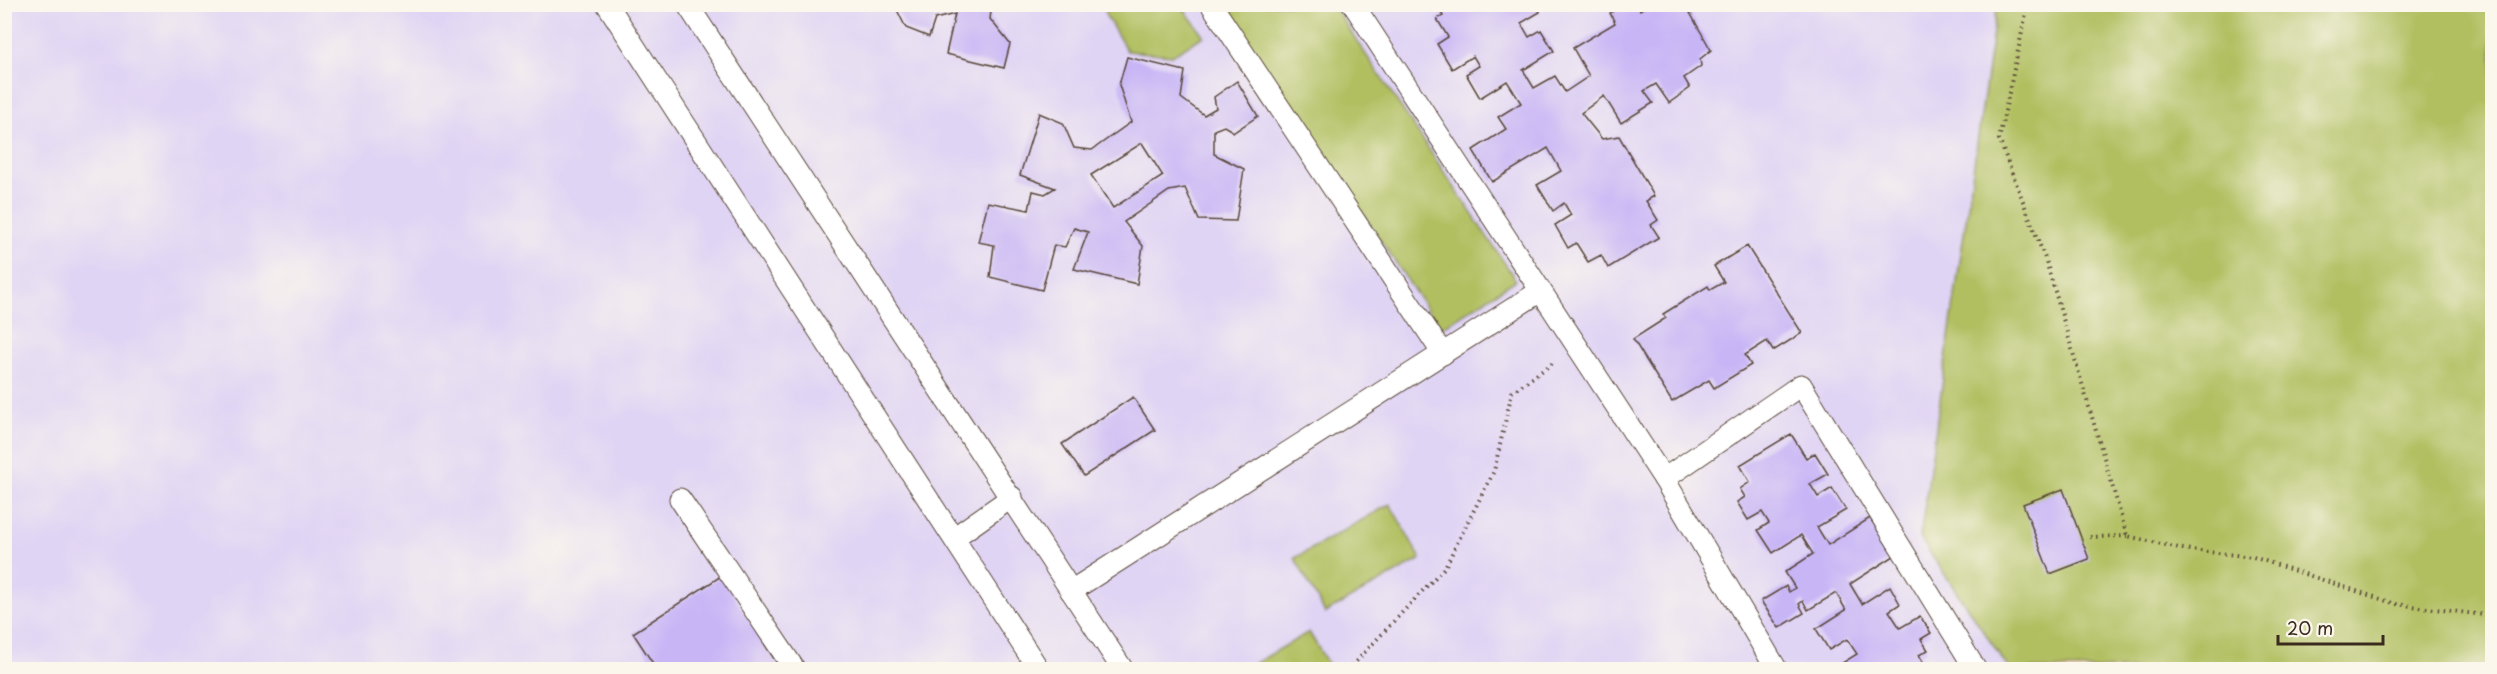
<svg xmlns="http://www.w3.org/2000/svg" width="2497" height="674" font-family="'Playpen Sans',sans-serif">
<rect width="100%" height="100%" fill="#fbf7ec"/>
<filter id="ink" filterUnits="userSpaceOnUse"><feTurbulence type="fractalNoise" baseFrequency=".0167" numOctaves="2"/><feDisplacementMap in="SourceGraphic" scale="12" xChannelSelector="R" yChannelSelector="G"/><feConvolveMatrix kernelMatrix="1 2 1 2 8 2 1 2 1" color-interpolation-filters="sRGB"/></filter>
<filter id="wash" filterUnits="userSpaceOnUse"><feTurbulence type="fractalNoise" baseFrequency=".008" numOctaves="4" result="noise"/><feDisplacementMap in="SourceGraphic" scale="24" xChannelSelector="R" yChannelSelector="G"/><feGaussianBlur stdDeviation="1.35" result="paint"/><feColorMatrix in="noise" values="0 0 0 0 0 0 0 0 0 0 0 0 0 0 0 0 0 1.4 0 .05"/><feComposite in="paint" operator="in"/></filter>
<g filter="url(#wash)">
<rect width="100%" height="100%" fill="#f5dec3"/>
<!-- built -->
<path fill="#e0d4f4" d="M4,5h1993l-77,533 89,131h-2004z"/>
<!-- green -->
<g fill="#b1bf61" stroke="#767440" stroke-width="1.5">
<path d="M1107,5h74l23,31 -32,19 -45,-4 -22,-37z"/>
<path d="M1223,5h110l183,275 -76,49z"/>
<path d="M1997,5h495v664h-483l-89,-131z"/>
<path d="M1390,504l31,55 -96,54 -30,-55z"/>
<path d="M1309,632l22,37h-86z"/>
</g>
<g id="blocks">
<!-- building -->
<g fill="#c8b5f6" fill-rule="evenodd">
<path d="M894,4h98l-2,15 20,25 -6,24 -58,-14 9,-40 -20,5 -6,18 -23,-9z"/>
<path d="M1436,4h100l4,8 -19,11 8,14 12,-7 13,21 -31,19 11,18 21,-12 10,16 24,-16 -16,-28 42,-25 -5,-10 14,-9h12l4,6 9,-6h36l26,46 -11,9 1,7 -17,12 6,10 -21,15 -13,-19 -12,7 9,12 -32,20 -17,-27 -23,17 21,26 17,-3 35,60 -8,5 12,19 -7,5 8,12 -51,31 -7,-13 -13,7 -12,-19 -8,5 -13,-23 16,-10 -7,-12 -11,8 -16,-26 24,-14 -13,-23 -56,34 -19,-32 33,-21 -8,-12 23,-14 -14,-22 -27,17 -14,-24 13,-8 -6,-10 -21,13 -15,-25 11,-7 -11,-18 6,-3z"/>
<path d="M1127,57l58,14 -4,27 23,17 12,-7 -2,-11 23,-16 21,35 -24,16 -10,-6 -10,4v24l30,15 -8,52 -37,-1 -14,-32 -16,3 -45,31 19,24 -6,38 -63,-15 14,-37 -14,-4 -9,19 -11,-2 -12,45 -52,-13 4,-32 -16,-3 10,-40 41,8 4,-19 12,3 10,-6 -35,-13 19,-62 24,10 11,25 18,2 39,-28 -12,-37zM1142,143l21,33 -50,32 -22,-33z"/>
<path d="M1747,246l55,87 -29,18 -6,-10 -22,14 6,10 -37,23 -5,-8 -37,22 -39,-63 33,-21 -3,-4 45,-28 2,4 14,-8 -10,-16z"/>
<path d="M1133,397l22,33 -71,46 -22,-32z"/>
<path d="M1791,434l15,24 9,-5 13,21 -18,10 8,13 14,-9 14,22 -29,17 11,18 42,-27 24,38 -44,28 12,20 28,-18 10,18 -11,7 11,17 20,-12 11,17 -10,6 7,11 -9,5 9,15h-87l-2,-5 18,-11 -10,-15 -18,11 -13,-21 30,-19 -10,-17 -28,17 -5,-9 -4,3 5,9 -25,15 -18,-27 25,-15 3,6 6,-4 -10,-16 28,-18 -12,-19 -28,18 -15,-23 11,-7 -7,-11 -14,8 -11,-18 8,-5 -5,-8 10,-7 -10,-17z"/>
<path d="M2063,489l26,70 -39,15 -27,-70z"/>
<path d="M721,576l59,92 -3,2h-131l8,-5 -21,-32z"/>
</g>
</g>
</g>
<g filter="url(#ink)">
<use href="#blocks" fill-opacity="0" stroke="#574537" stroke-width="1.5"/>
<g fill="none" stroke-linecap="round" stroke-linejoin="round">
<!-- service casing -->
<g stroke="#574537" stroke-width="23">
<g id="service">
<path d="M607,4l432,666"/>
<path d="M687,4l436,666"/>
<path d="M1211,4l232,350"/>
<path d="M1353,4l311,475 113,191"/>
<path d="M1664,479l137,-94 175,285"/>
<path d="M680,499l115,171"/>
<path d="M955,537l57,-40"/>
<path d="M1071,591l468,-299"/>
</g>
</g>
<!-- path -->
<g stroke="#574537" stroke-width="4" stroke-dasharray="1.5 4.5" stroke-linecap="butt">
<path d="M2028,4l-29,135 47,122 81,275 56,13 70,8 143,47 96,12"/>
<path d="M2090,537l37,-1"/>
<path d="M1348,670l97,-103 49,-96 18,-79 41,-29"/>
</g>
<!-- service -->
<use href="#service" stroke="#fff" stroke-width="21"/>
</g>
</g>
<!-- margin -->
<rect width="2497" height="674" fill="none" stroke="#fbf7ec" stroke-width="24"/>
<!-- scale -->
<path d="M2278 635v9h105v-9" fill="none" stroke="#3b2a1e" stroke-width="3"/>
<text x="2287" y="635" font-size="18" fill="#3b2a1e" stroke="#fbf7ec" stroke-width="4.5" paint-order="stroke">20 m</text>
</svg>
